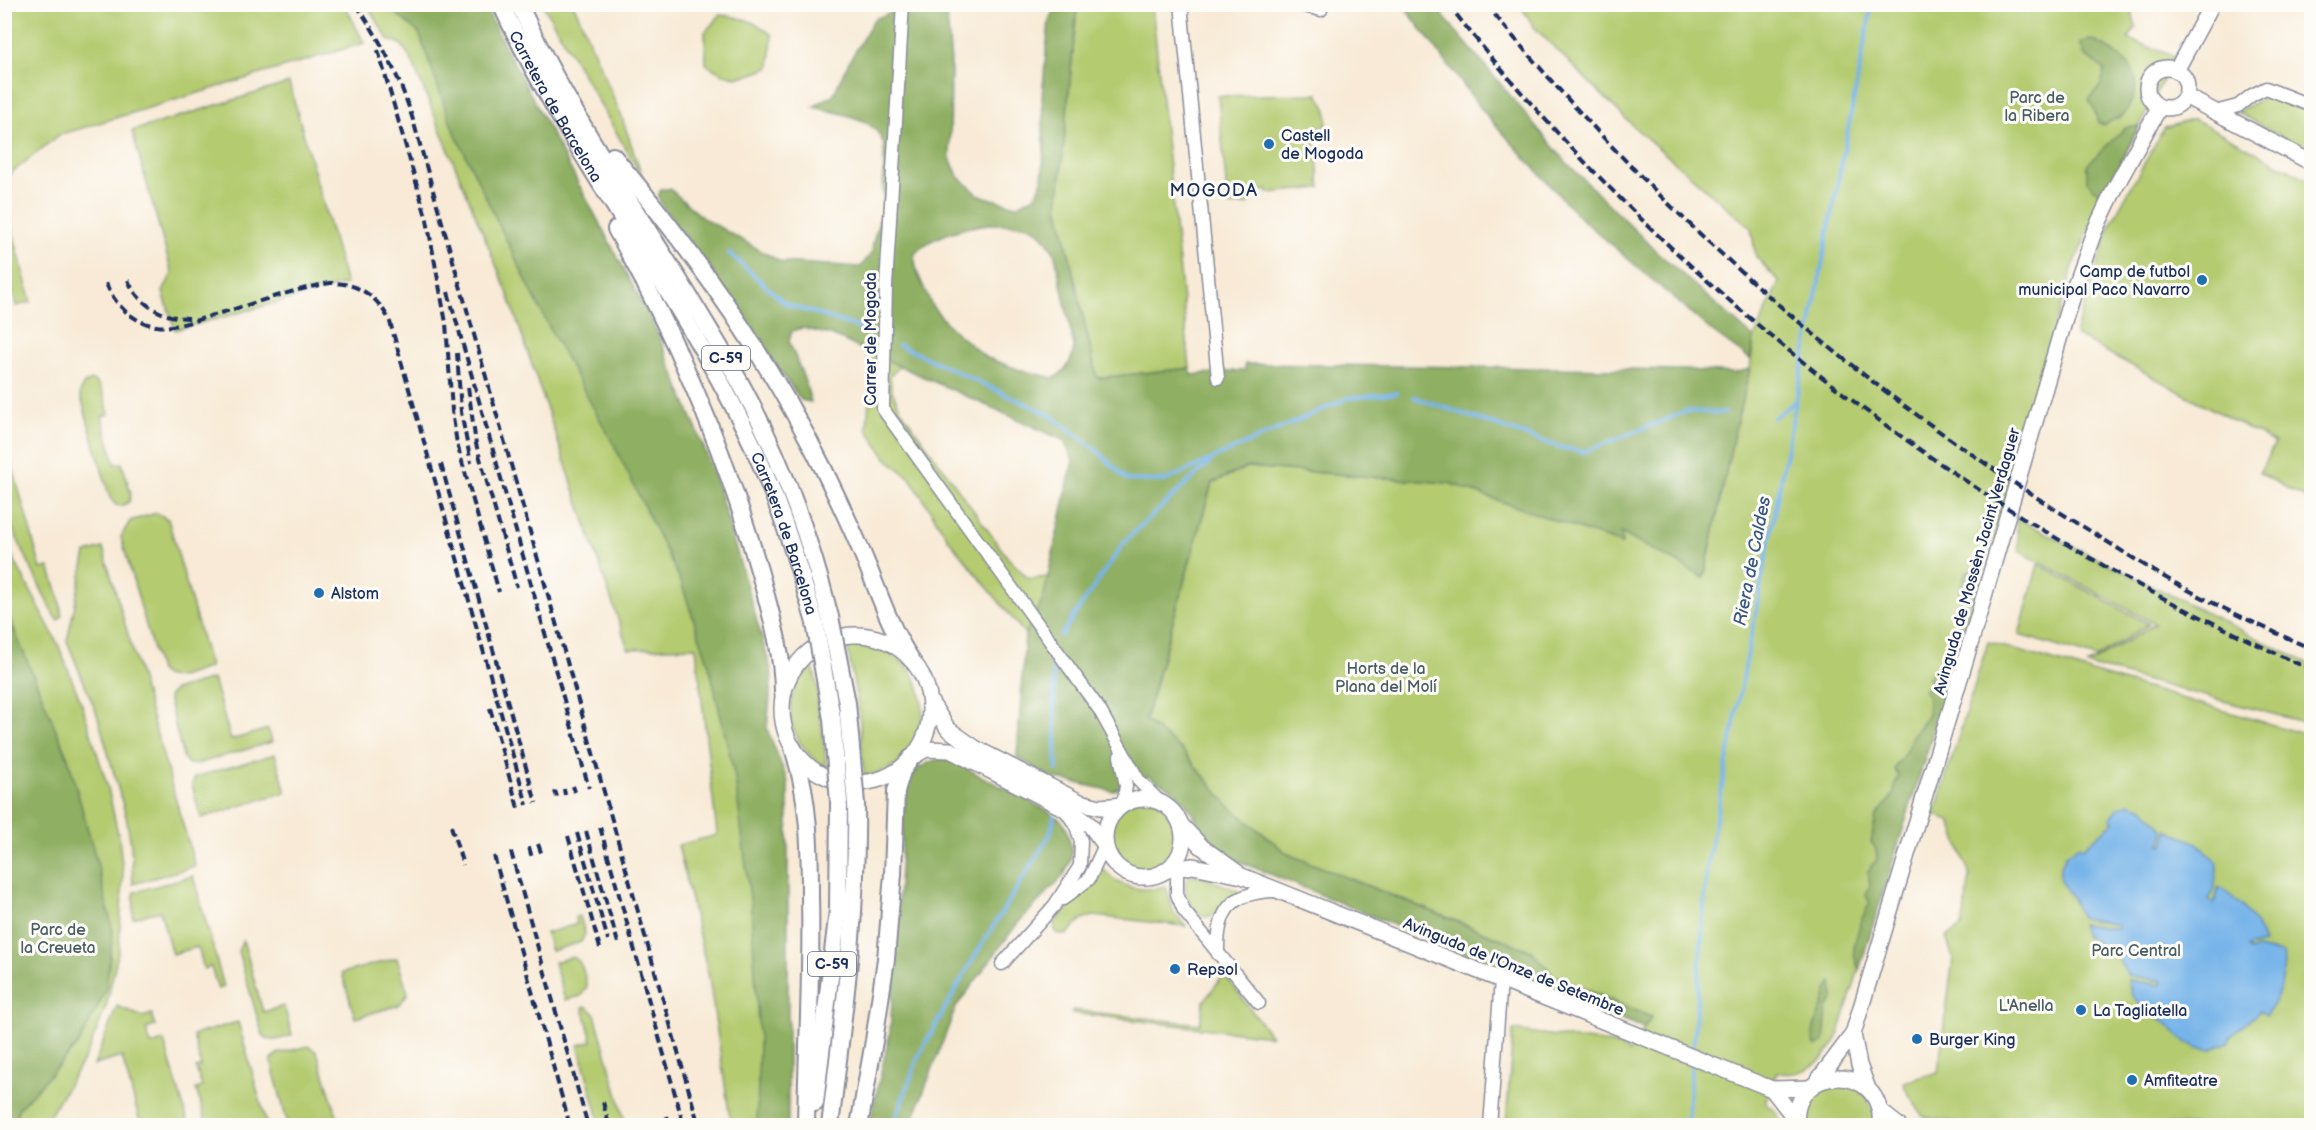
<svg xmlns="http://www.w3.org/2000/svg" width="2316" height="1130" font-family="'Balsamiq Sans',sans-serif">
<rect width="100%" height="100%" fill="#fdfcf7"/>
<filter id="ink" filterUnits="userSpaceOnUse"><feTurbulence type="fractalNoise" baseFrequency=".0167" numOctaves="2"/><feDisplacementMap in="SourceGraphic" scale="12" xChannelSelector="R" yChannelSelector="G"/><feConvolveMatrix kernelMatrix="1 2 1 2 8 2 1 2 1" color-interpolation-filters="sRGB"/></filter>
<filter id="wash" filterUnits="userSpaceOnUse"><feTurbulence type="fractalNoise" baseFrequency=".008" numOctaves="4" result="noise"/><feDisplacementMap in="SourceGraphic" scale="24" xChannelSelector="R" yChannelSelector="G"/><feGaussianBlur stdDeviation="1.35" result="paint"/><feColorMatrix in="noise" values="0 0 0 0 0 0 0 0 0 0 0 0 0 0 0 0 0 1.4 0 .05"/><feComposite in="paint" operator="in"/></filter>
<g filter="url(#wash)">
<rect width="100%" height="100%" fill="#f8ead6"/>
<!-- green -->
<g fill="#b4cb70" stroke="#687d67" stroke-width="1.5">
<path d="M5,4l340,1 19,38 -305,92 -54,43z"/>
<path d="M367,5h48l235,493 52,125 35,131 28,233 -3,138h-31l-22,-147 -31,-133 39,-10 -21,-188 -68,2 -120,-355 -96,-233c-6,-10 -10,-21 -23,-20z"/>
<path d="M543,5h31l47,110 22,64z"/>
<path d="M1121,5h31l38,363 -93,10 -39,-172 19,-198z"/>
<path d="M1520,5h610l6,22 -8,12 47,18 -76,149 -27,63 -70,243 -165,527c-13,22 -34,40 -60,33l-12,31 12,10 5,12h-276l7,-95 101,14 15,8 22,-35 -96,-41 -24,-25 -243,-97 -58,-47 -48,-57 -37,-29 67,-238 36,-16 201,16 173,61 -2,-12c28,16 57,29 84,46l31,-149 15,-60 4,-31 25,-56 -23,-25 -5,-29 -116,-100 -100,-100z"/>
<path d="M720,15c22,2 35,6 52,20l-2,32c-25,12 -40,15 -64,-3l-1,-32z"/>
<path d="M289,83l57,201 -171,46 -12,-38 9,-19 -40,-142z"/>
<path d="M1318,94l9,16v16l-13,2 6,60 -52,5 -1,-3 -19,4 1,10 -21,2 -10,-110z"/>
<path d="M2268,95l43,17v40l-74,-40z"/>
<path d="M2194,119l117,62v320l-52,-28 16,-30 -200,-108 35,-110 54,-97z"/>
<path d="M5,202l26,100 -15,4 -7,-29 -4,-8z"/>
<path d="M867,351l33,15 -10,10 1,12 9,21 108,149 21,21 19,-2 -5,23 -18,34 -76,-94 -39,-62 -24,-20 -19,-29 4,-60z"/>
<path d="M91,380c13,4 14,22 18,34l-7,2 13,48 7,-1 9,31 -2,8 -8,4 -5,-1 -6,-7 -30,-104 3,-9z"/>
<path d="M5,440l36,129 8,-2 10,30 3,19 -4,4 -4,-4 -49,-103z"/>
<path d="M156,513l12,6 42,148c-15,4 -40,19 -51,4l-38,-134 9,-16z"/>
<path d="M2016,518l295,147v59l-224,-59 68,-41 -136,-73z"/>
<path d="M4,540l54,104 24,61 26,83 11,51 4,34 -4,75 -13,59 -18,45 -44,73h-30l4,-16 61,-66 -64,-413 -10,-22z"/>
<path d="M103,548l92,318 -62,18 -2,-39 -5,-29 -29,-102 -30,-73 19,-88z"/>
<path d="M2038,564l111,60 -53,34 -77,-23z"/>
<path d="M1988,642l323,94v389h-335l-53,-8 -18,-29 -1,-6 34,-10 15,-114 -7,-21 16,-10 8,-51 -20,-56 -16,-5z"/>
<path d="M847,645c14,0 27,1 40,7 43,19 47,82 12,110 -10,8 -22,11 -35,14l-5,-64z"/>
<path d="M811,661l5,18 11,91c-41,-30 -49,-68 -16,-109z"/>
<path d="M213,679l18,61 37,-11 4,13 -76,22h-8l-5,-7 -15,-60 6,-7z"/>
<path d="M275,754l11,38 -85,26 -9,-33 3,-8z"/>
<circle cx="1144" cy="838" r="39"/>
<path d="M1104,870c16,19 39,23 62,16l7,25 13,15 -92,-10 -12,3 -16,16 -10,-2 -2,-10z"/>
<path d="M1194,874l43,16 1,3c-14,7 -19,27 -35,23 -13,-8 -21,-24 -16,-38z"/>
<path d="M193,876l31,111 -6,2 -7,-22 -7,2 -6,-22 -26,7 -12,-43 -27,7 1,-26z"/>
<path d="M580,916l5,18 -4,8 -30,9 -5,-18 31,-9 -2,-7z"/>
<path d="M243,940l20,72 21,-6 8,29c-11,4 -23,10 -30,-2l-24,-82z"/>
<path d="M572,957c11,3 12,18 15,29l-6,10 -16,4 -11,-38z"/>
<path d="M397,958l11,35 -9,12 -44,13 -13,-45z"/>
<path d="M1224,974l47,62 -199,-23v-3l128,14 4,-23z"/>
<path d="M117,1006l26,11 9,-3 3,12 -9,3 5,16 13,-4 25,84h-48l-19,-68 -28,8z"/>
<path d="M586,1006l9,8 31,111h-25l-23,-80 14,-4 -9,-34z"/>
<path d="M238,1022l29,103h-60l-11,-36 6,-2 -6,-19 5,-2 -8,-31z"/>
<path d="M308,1046l9,6 23,73h-52l-17,-64 6,-7z"/>
<path d="M1859,1082l21,43 -83,1 13,-38z"/>
</g>
<!-- forest -->
<g fill="#8faf62" stroke="#556f60" stroke-width="1.5" fill-rule="evenodd">
<path d="M946,4l5,58 -1,96 8,18 21,19 37,11 17,-9 6,-7 3,-10 2,-31 -2,-52 7,-77 4,-9 24,-3 -19,198 39,172 93,-10 2,7 53,-5v-6l442,6 47,3 16,-4 -15,60 -31,149c-27,-17 -55,-29 -83,-45l1,11 -173,-61 -201,-16 -36,16 -67,237 37,30 48,57 58,47 243,97 24,25 96,41 -7,11 -408,-168 -25,-19 -25,-37 -14,-15 -24,-13 -36,15 -63,-14 -32,-20 8,-123 18,-34 30,-140 -10,-20 -232,-105 -29,-7 -10,3 -3,10 16,40 6,21 -10,-2 -139,-194 -4,-9 3,-8h9l33,29 78,44 80,5 11,-15 1,-9 10,-37 1,-60c-7,-30 -45,-32 -71,-39l20,-12 16,-33 25,-43 19,-7v-7zM988,224c36,1 50,-5 67,31l19,91c-1,13 -8,26 -20,32l-34,-8 -35,-13 -34,-29 -19,-22 -15,-34 -3,-17c14,-19 52,-28 74,-31z"/>
<path d="M390,5h95l15,32 155,290 58,143 59,203 -5,56 21,53v343h-31l2,-85 -8,-133 -16,-129 -26,-113 -28,-83 -66,-135 -64,-116 -52,-106 -48,-101 -32,-91 -26,-22z"/>
<path d="M1403,5h31l132,157 91,90 97,86 -4,21 -36,-26 -137,-118 -94,-104z"/>
<path d="M2092,40c16,7 46,24 44,46 0,4 -3,10 -4,13 -2,6 -5,13 -10,17 -5,3 -11,4 -17,9l-7,-2 -4,-14 -5,-9 12,-15 4,-15 -21,-16 -4,-12z"/>
<path d="M2139,126l-36,72 -16,-17v-16l38,-37z"/>
<path d="M1979,568l4,3 -18,57 -4,-1c-7,-19 -2,-38 5,-55z"/>
<path d="M5,608l63,150 30,108 15,66 -7,58 -27,53 -61,66 -4,17 -10,-1z"/>
<path d="M1961,643l-102,327c-2,-6 -5,-13 -5,-20 1,-11 9,-38 16,-46l-4,-9 4,-10 -2,-14 9,-12 -1,-10 -5,-7 5,-25 18,-23v-8l5,-10 -5,-7 12,-18 6,-15 16,-21v-15l-3,-10 5,-6 -2,-7 15,-18 6,-15z"/>
<path d="M940,759l12,2 98,51 12,9 5,8 5,22 -2,11 -6,13 -47,49 -61,83 -45,118 -42,1 21,-93 15,-246c8,-16 17,-24 35,-28z"/>
<path d="M1832,982l2,16 -7,11 -3,33 -6,4 -3,-1c-6,-15 3,-27 8,-41 3,-9 3,-15 9,-22z"/>
</g>
<!-- water -->
<path fill="#76b4e9" stroke="#4872a4" stroke-width="1.5" d="M2129,803l15,5 20,22 -3,15h3l3,-15 30,13 21,20 -4,28 -5,8 4,5 2,-3 4,-14c22,15 36,31 45,56l-17,4 3,4 6,-3 27,5c3,24 -3,42 -17,62l-6,-4 -30,26 -1,5 -17,7 -15,-1 -13,-7 -21,-21 -20,-12 -11,-13 -4,-15 33,5 1,-4 -35,-6 -10,-19 -32,-21 -4,-11 37,5v-4l-37,-7 -9,-20 -12,-18v-11l6,-14 13,-9 4,2 31,-26 -3,-4 7,-10z"/>
<g fill="none" stroke-linecap="round" stroke-linejoin="round">
<!-- stream -->
<g stroke="#76b4e9" stroke-width="4">
<path d="M729,253l57,51 78,25"/>
<path d="M899,345l151,70 48,36 29,29 38,1 44,-21"/>
<path d="M1414,397l145,50 25,5 103,-41 38,2"/>
<path d="M1773,418l23,-17"/>
<path d="M1061,635l65,-95 88,-82 134,-60 49,-5"/>
<path d="M1053,662l4,108"/>
<path d="M1693,1053l14,-187 165,-862"/>
<path d="M893,1126l26,-71 54,-96 78,-126 3,-17"/>
<path d="M1687,1126l5,-66"/>
</g>
</g>
</g>
<g filter="url(#ink)">
<g fill="none" stroke-linecap="round" stroke-linejoin="round">
<!-- minor casing -->
<g stroke="#8a8c9a" stroke-width="15">
<g id="minor">
<path d="M903,4l-17,282 -3,123 216,300 40,72 22,22"/>
<path d="M1181,4l37,374"/>
<path d="M1295,4l26,6"/>
<path d="M2215,112l23,-6 14,-11 14,-7 46,18"/>
<path d="M1120,756l6,30 -3,19"/>
<path d="M1177,867v27l7,17 75,92"/>
<path d="M1063,899l26,-20 16,-34"/>
<path d="M1218,954c-1,-44 12,-62 58,-63"/>
<path d="M1002,964l52,-58 26,-40 1,-25 -5,-15 -12,-18"/>
<path d="M1490,1126l11,-146"/>
</g>
</g>
<!-- major casing -->
<g stroke="#8a8c9a" stroke-width="18">
<g id="major">
<circle cx="2167" cy="88" r="20"/>
<path d="M2177,69l35,-65"/>
<path d="M2187,97l125,66"/>
<circle cx="856" cy="709" r="74"/>
<path d="M930,701l18,28 27,19 105,54 20,5 23,-2"/>
<path d="M914,756l12,-7 24,1 127,65 13,10 15,20"/>
<circle cx="1144" cy="838" r="39"/>
<path d="M1181,825l21,22 35,25"/>
<path d="M1167,870l26,-4 49,10 530,213 38,-1"/>
<path d="M1853,1034l6,31 9,24"/>
<path d="M1816,1083l37,-49 113,-376 108,-370 20,-56 22,-46 43,-78"/>
<path d="M1772,1089l24,31"/>
<path d="M1880,1111l19,15"/>
<path d="M1797,1126c-8,-63 89,-65 83,0"/>
</g>
</g>
<!-- highway casing -->
<g stroke="#8a8c9a" stroke-width="20">
<g id="highway">
<path id="s1" d="M501,4c68,148 171,277 243,423 31,63 52,129 71,196"/>
<path d="M519,4c61,136 154,255 224,384 39,72 67,150 87,229"/>
<path d="M613,156c81,96 154,199 210,312 14,29 28,58 40,87 15,35 26,71 47,103"/>
<path d="M616,229c61,110 111,226 145,348 10,38 22,76 22,115"/>
<path d="M793,748c16,49 17,99 17,149 2,76 -3,152 -4,229"/>
<path d="M815,1103l23,-193 1,-108"/>
<path d="M830,1126c13,-108 28,-214 26,-322"/>
<path d="M859,1126l15,-85 12,-82 7,-85 3,-83 6,-20 9,-13"/>
</g>
</g>
<!-- minor -->
<use href="#minor" stroke="#fff" stroke-width="12"/>
<!-- major -->
<use href="#major" stroke="#fff" stroke-width="15"/>
<!-- highway -->
<use href="#highway" stroke="#fff" stroke-width="16"/>
<!-- rail -->
<g stroke="#1b2f5e" stroke-width="4" stroke-dasharray="9 4.5" stroke-linecap="butt">
<path d="M356,4c25,37 44,73 57,116l286,1006"/>
<path d="M1448,4c189,241 429,440 698,585 47,25 97,48 145,72l21,8"/>
<path d="M1486,4c166,203 361,376 583,514 30,18 60,38 90,56 49,28 101,52 153,75"/>
<path d="M378,50l49,170 19,103 6,88 5,33 42,148"/>
<path d="M128,280c10,25 36,39 63,38"/>
<path d="M106,283c8,21 26,39 50,43 19,3 39,-6 58,-11 38,-11 77,-25 116,-32 27,-1 49,14 60,39l137,483"/>
<path d="M448,292l141,496"/>
<path d="M457,353l4,59 10,51"/>
<path d="M468,387l8,57 41,143"/>
<path d="M441,464l95,339"/>
<path d="M490,708l28,100"/>
<path d="M573,786l2,6"/>
<path d="M564,789l1,6"/>
<path d="M555,791l2,6"/>
<path d="M451,826l12,39"/>
<path d="M600,827l84,299"/>
<path d="M586,831l32,112"/>
<path d="M577,833l31,107"/>
<path d="M568,836l32,112"/>
<path d="M538,844l4,11"/>
<path d="M529,847l3,11"/>
<path d="M511,852l77,274"/>
<path d="M494,856l76,270"/>
<path d="M603,1102l6,24"/>
<path d="M667,1116l3,10"/>
<path d="M649,1122l1,4"/>
</g>
<!-- highway-bridge casing -->
<g stroke="#8a8c9a" stroke-width="20" stroke-linecap="butt">
<g id="highway-bridge">
<path d="M830,617l17,86 9,101"/>
<path d="M815,623l17,96 7,83"/>
</g>
</g>
<!-- highway-bridge -->
<use href="#highway-bridge" stroke="#fff" stroke-width="16"/>
</g>
</g>
<!-- markers -->
<g fill="#1f6fb2" stroke="#fdfcf7" stroke-width="2">
<circle cx="1269" cy="144" r="6"/>
<circle cx="2202" cy="280" r="6"/>
<circle cx="319" cy="593" r="6"/>
<circle cx="1175" cy="969" r="6"/>
<circle cx="2081" cy="1010" r="6"/>
<circle cx="1917" cy="1039" r="6"/>
<circle cx="2132" cy="1080" r="6"/>
</g>
<g text-anchor="middle" stroke-width="6" stroke-linejoin="round" paint-order="stroke">
<!-- shield labels -->
<g fill="#fdfcf7" stroke="#5f6c8c" stroke-width="1.5">
<rect x="702" y="346" width="48" height="24" rx="4.5"/>
<rect x="808" y="952" width="48" height="24" rx="4.5"/>
</g>
<g font-size="15" font-weight="bold" fill="#1b2f5e">
<text x="726" y="363">C-59</text>
<text x="832" y="969">C-59</text>
</g>
<!-- park labels -->
<g font-size="16" fill="#495e63" stroke="#fdfcf7">
<text x="2037" y="103">Parc de<tspan x="2037" dy="18">la Ribera</tspan></text>
<text x="1386" y="674">Horts de la<tspan x="1386" dy="18">Plana del Molí</tspan></text>
<text x="58" y="935">Parc de<tspan x="58" dy="18">la Creueta</tspan></text>
<text x="2136" y="956">Parc Central</text>
<text x="2026" y="1011">L'Anella</text>
</g>
<!-- street labels -->
<g font-size="16" fill="#1b2f5e" stroke="#fdfcf7">
<text dy="6" stroke="none"><textPath href="#s1" startOffset="116">Carretera de Barcelona</textPath></text>
<text transform="translate(870 339) rotate(-90)" y="6">Carrer de Mogoda</text>
<text dy="6" stroke="none"><textPath href="#s1" startOffset="602">Carretera de Barcelona</textPath></text>
<text transform="translate(1976 561) rotate(-74)" y="6">Avinguda de Mossèn Jacint Verdaguer</text>
<text transform="translate(1514 966) rotate(22)" y="6">Avinguda de l'Onze de Setembre</text>
</g>
<!-- poi labels -->
<g font-size="16" fill="#1b2f5e" stroke="#fdfcf7" text-anchor="start">
<text x="1281" y="141">Castell<tspan x="1281" dy="18">de Mogoda</tspan></text>
<text x="2190" y="277" text-anchor="end">Camp de futbol<tspan x="2190" dy="18">municipal Paco Navarro</tspan></text>
<text x="331" y="599">Alstom</text>
<text x="1187" y="975">Repsol</text>
<text x="2093" y="1016">La Tagliatella</text>
<text x="1929" y="1045">Burger King</text>
<text x="2144" y="1086">Amfiteatre</text>
</g>
<!-- neighbourhood labels -->
<g font-size="18" letter-spacing="1.5" fill="#1b2f5e" stroke="#fdfcf7">
<text x="1214" y="196">MOGODA</text>
</g>
<!-- water labels -->
<g font-size="18" font-style="italic" fill="#365788" stroke="#fdfcf7">
<text transform="translate(1752 561) rotate(-79)" y="6">Riera de Caldes</text>
</g>
</g>
<!-- margin -->
<rect width="2316" height="1130" fill="none" stroke="#fdfcf7" stroke-width="24"/>
</svg>
